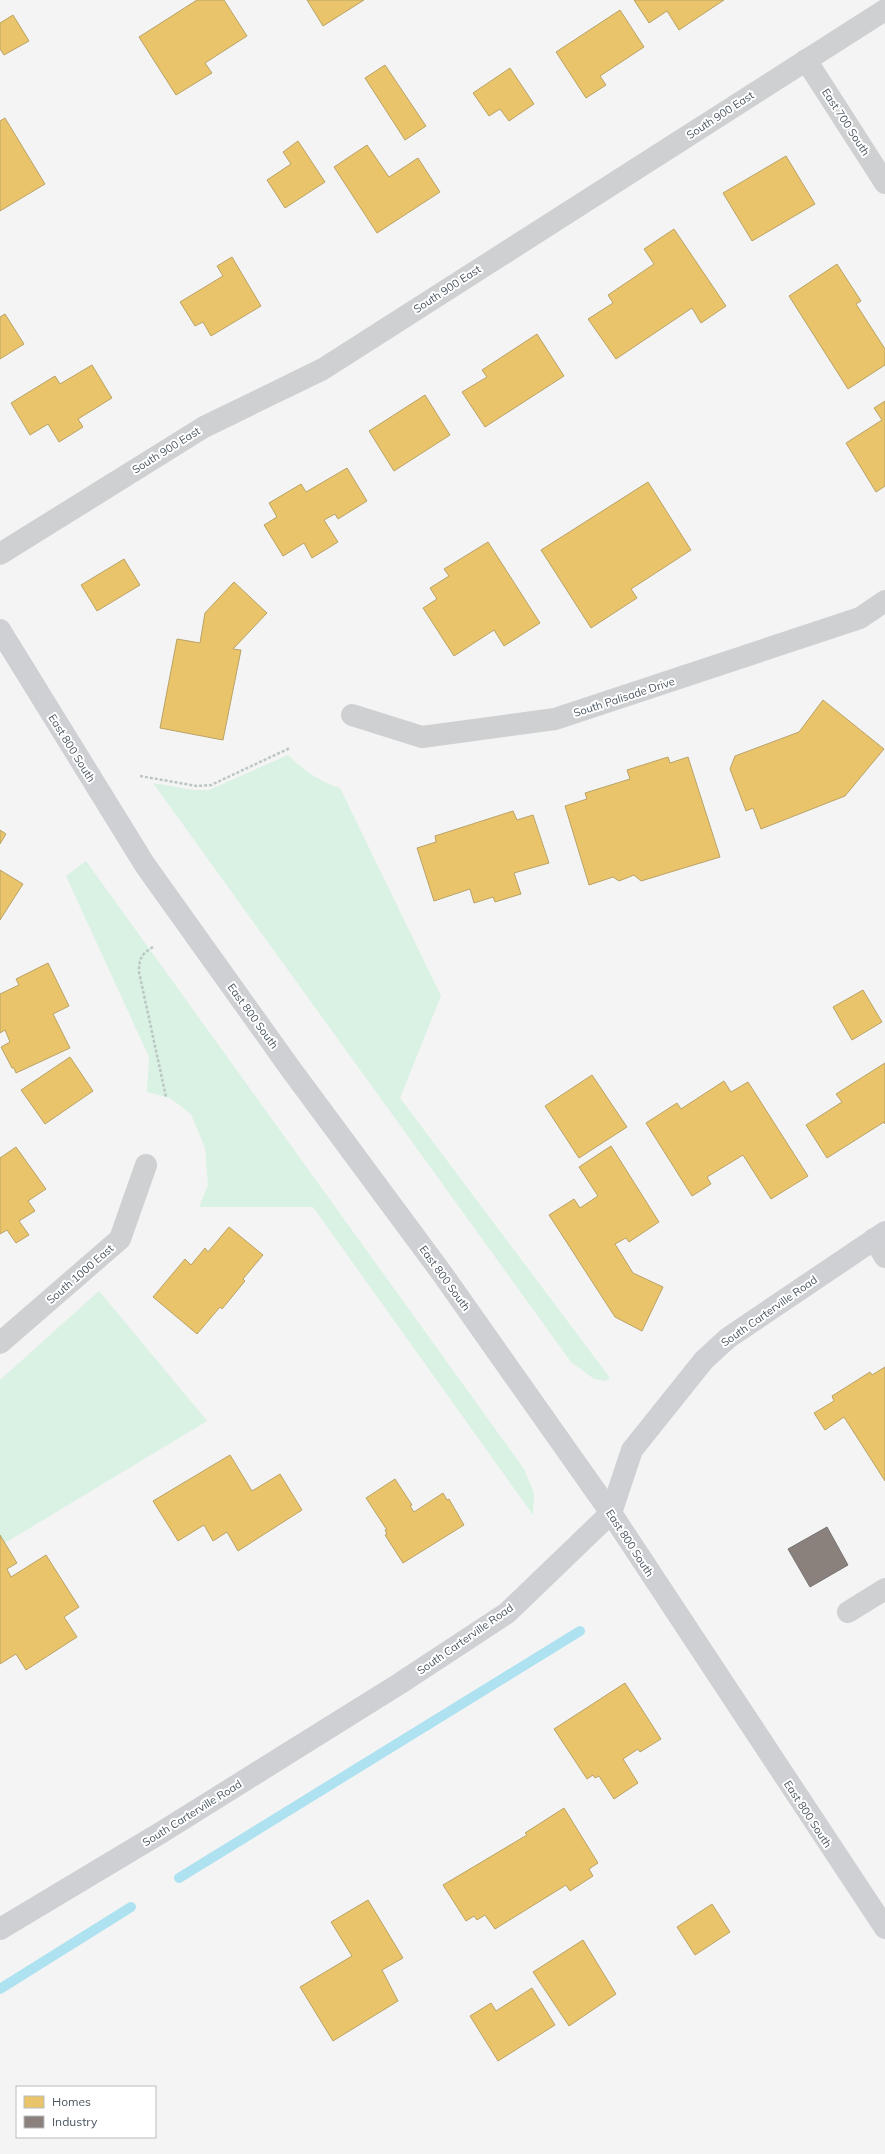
<svg xmlns="http://www.w3.org/2000/svg" width="885" height="2154" font-family="Mulish,sans-serif">
<rect width="100%" height="100%" fill="#f4f4f4"/>
<!-- green -->
<g fill="#d9f2e3">
<path d="M288,755c16,16 31,26 52,33l101,208 -41,102 210,280 -5,3 -11,-2 -23,-17 -418,-579 41,7h15z"/>
<path d="M86,861l438,608 10,24 -1,22 -220,-308h-114l9,-22 -3,-37 -14,-34 -21,-16 -23,-6 2,-35 -83,-181z"/>
<path d="M99,1291l108,130 -207,125v-166z"/>
</g>
<!-- homes -->
<g fill="#e9c46a" stroke="#b9a367">
<path d="M197,0h27l23,36 -42,27 7,10 -36,22 -37,-58z"/>
<path d="M307,0h57l-41,26z"/>
<path d="M634,0h90l-45,30 -12,-19 -18,12z"/>
<path d="M620,10l24,37 -44,29 6,9 -20,13 -30,-46z"/>
<path d="M13,15l16,26 -25,14 -4,-6v-26z"/>
<path d="M385,65l41,61 -21,14 -40,-62z"/>
<path d="M510,68l24,36 -25,17 -9,-12 -11,7 -16,-23z"/>
<path d="M5,118l40,66 -45,27v-90z"/>
<path d="M298,141l27,41 -40,26 -18,-28 24,-16 -8,-12z"/>
<path d="M367,145l22,32 29,-19 22,34 -63,41 -43,-66z"/>
<path d="M786,156l29,48 -63,37 -29,-48z"/>
<path d="M674,229l52,77 -25,17 -9,-15 -76,51 -28,-40 25,-16 -5,-8 46,-31 -10,-15z"/>
<path d="M232,257l29,49 -50,30 -8,-14 -8,4 -15,-24 43,-26 -6,-10z"/>
<path d="M837,264l24,37 -5,3 29,45v16l-37,24 -59,-93z"/>
<path d="M5,314l19,30 -24,15v-42z"/>
<path d="M537,334l27,42 -79,51 -23,-35 25,-15 -5,-7z"/>
<path d="M92,365l20,33 -34,21 5,8 -24,15 -11,-18 -18,11 -19,-32 44,-27 5,8z"/>
<path d="M425,395l25,40 -56,36 -25,-40z"/>
<path d="M885,401v85l-9,6 -30,-49 36,-23 -8,-12z"/>
<path d="M347,468l20,33 -29,18 -3,-5 -11,6 14,22 -26,16 -8,-15 -21,13 -19,-31 13,-8 -8,-14 32,-19 5,8z"/>
<path d="M648,482l43,68 -60,39 6,9 -46,30 -50,-78z"/>
<path d="M488,542l52,81 -36,23 -10,-16 -40,26 -31,-48 14,-9 -7,-11 19,-12 -5,-7z"/>
<path d="M124,559l16,26 -43,26 -16,-26z"/>
<path d="M234,582l33,31 -34,36 8,1 -18,90 -63,-12 17,-89 23,4 5,-30z"/>
<path d="M823,700l61,49 -39,47 -84,33 -8,-21 -7,3 -16,-42 5,-13 64,-24z"/>
<path d="M668,757l2,6 18,-6 32,100 -79,24 -7,-6 -15,6 -6,-4 -24,8 -24,-79 22,-7 -2,-6 45,-14 -3,-9z"/>
<path d="M513,811l4,9 16,-5 16,48 -35,10 7,21 -26,8 -2,-5 -19,6 -4,-14 -36,12 -17,-53 19,-6 -1,-6z"/>
<path d="M0,830l6,4 -6,10z"/>
<path d="M0,870l23,14 -23,36z"/>
<path d="M48,963l21,43 -16,8 17,34 -54,25 -2,-5h-2l-11,-21 9,-5 -5,-12 -5,3v-39l19,-9 -3,-6z"/>
<path d="M863,990l19,32 -30,18 -19,-33z"/>
<path d="M70,1057l23,34 -48,33 -24,-34z"/>
<path d="M885,1063v61l-1,-2 -57,36 -21,-33 36,-23 -6,-8z"/>
<path d="M592,1075l35,52 -48,31 -34,-52z"/>
<path d="M724,1081l7,11 17,-10 60,94 -37,23 -28,-44 -36,22 4,7 -19,12 -46,-73 31,-20 4,6z"/>
<path d="M611,1146l48,76 -30,20 -3,-4 -11,6 18,29 30,14 -21,44 -27,-14 -66,-102 25,-16 6,9 18,-12 -19,-29z"/>
<path d="M16,1147l30,42 -18,12 7,10 -16,10 10,14 -13,8 -9,-13 -7,4v-76z"/>
<path d="M229,1227l34,28 -20,24 2,2 -23,28 -2,-2 -23,27 -44,-37 32,-38 6,6 14,-17 3,4z"/>
<path d="M885,1367v114l-41,-64 -19,13 -11,-17 20,-12 -2,-5 38,-24 2,3z"/>
<path d="M230,1455l22,36 28,-17 22,36 -64,41 -11,-19 -14,9 -9,-16 -26,16 -25,-40z"/>
<path d="M395,1479l17,26 -2,1 4,6 29,-19 4,7 2,-1 15,26 -61,38 -18,-28 2,-1 -2,-4h2l-21,-32z"/>
<path d="M0,1535l17,28 -10,6 4,8 35,-22 33,52 -15,10 13,20 -51,33 -10,-16 -16,10z"/>
<path d="M625,1683l36,56 -21,13 -2,-3 -15,10 15,24 -24,16 -15,-23 -4,2 -2,-3 -6,4 -33,-50z"/>
<path d="M564,1808l34,55 -9,6 4,7 -23,15 -4,-6 -71,44 -10,-14 -8,5 -3,-4 -8,5 -23,-36 84,-50 -2,-2z"/>
<path d="M368,1900l35,58 -21,12 16,31 -65,40 -33,-54 52,-31 -21,-34z"/>
<path d="M712,1904l18,28 -35,23 -18,-28z"/>
<path d="M583,1940l33,54 -47,32 -36,-54z"/>
<path d="M532,1988l23,37 -57,36 -28,-45 21,-13 5,8z"/>
</g>
<!-- industry -->
<path fill="#8a817c" stroke="#777474" d="M827,1527l21,38 -38,22 -22,-38z"/>
<g fill="none" stroke-linecap="round" stroke-linejoin="round">
<!-- stream -->
<g stroke="#aee2f0" stroke-width="10">
<path d="M179,1878l401,-247"/>
<path d="M0,1989l131,-82"/>
</g>
<!-- path -->
<g stroke="#bcc7c4" stroke-width="2.5" stroke-dasharray="3 2" stroke-linecap="butt">
<path d="M140,776l57,10 14,-1 79,-37"/>
<path d="M153,947c-12,7 -14,12 -14,25l27,125"/>
</g>
<!-- street -->
<g stroke="#ced0d2" stroke-width="22">
<path d="M806,60l79,123"/>
<path d="M0,554l204,-127 119,-58 562,-359"/>
<path d="M352,715l70,22 133,-18 305,-101 25,-17"/>
<path d="M874,1239l11,18"/>
<path d="M0,1343l120,-104 26,-74"/>
<path d="M848,1612l37,-23"/>
</g>
<!-- secondary -->
<g stroke="#ced0d4" stroke-width="22">
<path d="M0,630l145,235 145,203 151,204 170,241 274,415"/>
<path d="M0,1929l162,-97 237,-148 108,-71 104,-100 21,-63 72,-90 24,-22 157,-106"/>
</g>
</g>
<g text-anchor="middle" stroke-width="4" stroke-linejoin="round" paint-order="stroke">
<!-- street labels -->
<g font-size="11" fill="#4a5661" stroke="#fff">
<text transform="translate(720 115) rotate(-33)" y="4">South 900 East</text>
<text transform="translate(846 122) rotate(57)" y="4">East 700 South</text>
<text transform="translate(447 289) rotate(-33)" y="4">South 900 East</text>
<text transform="translate(166 450) rotate(-32)" y="4">South 900 East</text>
<text transform="translate(624 697) rotate(-18)" y="4">South Palisade Drive</text>
<text transform="translate(72 748) rotate(58)" y="4">East 800 South</text>
<text transform="translate(253 1016) rotate(54)" y="4">East 800 South</text>
<text transform="translate(80 1274) rotate(-41)" y="4">South 1000 East</text>
<text transform="translate(445 1278) rotate(54)" y="4">East 800 South</text>
<text transform="translate(769 1311) rotate(-35)" y="4">South Carterville Road</text>
<text transform="translate(630 1543) rotate(57)" y="4">East 800 South</text>
<text transform="translate(465 1639) rotate(-35)" y="4">South Carterville Road</text>
<text transform="translate(192 1813) rotate(-32)" y="4">South Carterville Road</text>
<text transform="translate(808 1814) rotate(57)" y="4">East 800 South</text>
</g>
</g>
<!-- legend -->
<rect x="16" y="2086" width="140" height="52" fill="#ffffff" stroke="#b7bbc0"/>
<rect x="24" y="2096" width="20" height="12" fill="#e9c46a" stroke="#b7bbc0"/>
<text x="52" y="2106" font-size="12" fill="#4a5661">Homes</text>
<rect x="24" y="2116" width="20" height="12" fill="#8a817c" stroke="#b7bbc0"/>
<text x="52" y="2126" font-size="12" fill="#4a5661">Industry</text>
</svg>
